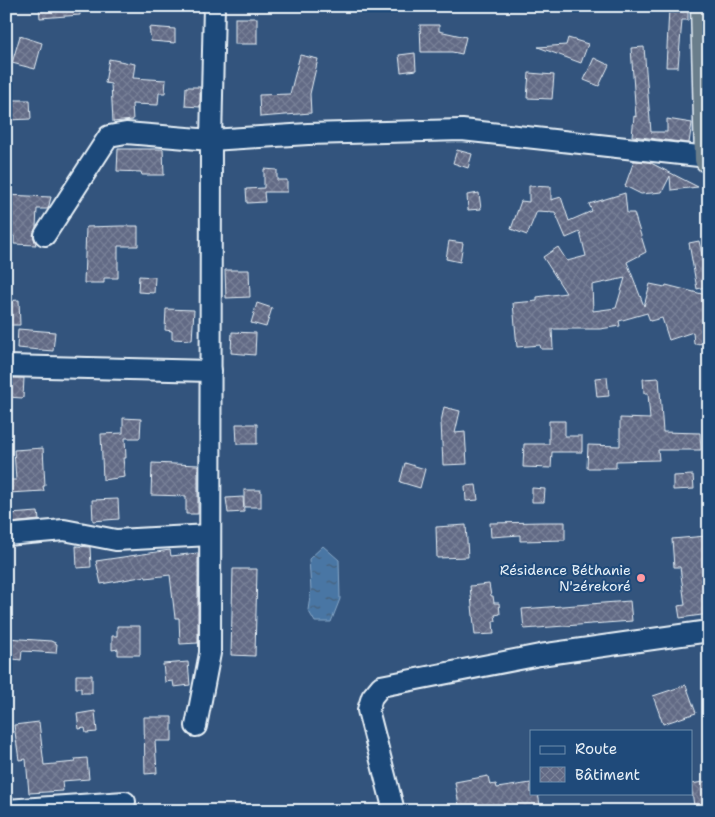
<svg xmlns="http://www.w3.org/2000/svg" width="715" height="817" font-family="'Shantell Sans',sans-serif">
<defs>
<pattern id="water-ripples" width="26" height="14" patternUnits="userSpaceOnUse" patternTransform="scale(1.25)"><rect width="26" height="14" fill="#4876a4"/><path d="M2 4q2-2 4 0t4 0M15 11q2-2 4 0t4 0" fill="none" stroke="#475f77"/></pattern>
<pattern id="building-cross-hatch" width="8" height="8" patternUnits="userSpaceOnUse" patternTransform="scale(1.25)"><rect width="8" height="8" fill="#626a85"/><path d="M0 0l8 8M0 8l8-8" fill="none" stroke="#788097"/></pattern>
</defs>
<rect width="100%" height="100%" fill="#33547d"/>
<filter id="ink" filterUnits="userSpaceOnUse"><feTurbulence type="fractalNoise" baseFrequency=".02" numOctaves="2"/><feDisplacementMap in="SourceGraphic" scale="10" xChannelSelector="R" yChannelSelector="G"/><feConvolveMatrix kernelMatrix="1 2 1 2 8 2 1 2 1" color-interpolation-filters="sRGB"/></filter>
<g filter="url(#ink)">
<!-- water -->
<path fill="url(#water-ripples)" stroke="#88a7c6" d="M323,546l16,14 1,39 -9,23h-16l-7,-12 3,-20 -2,-31z"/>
<!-- building -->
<g fill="url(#building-cross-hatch)" stroke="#e8f1f8" fill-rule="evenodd">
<path d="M39,6h41v9l-40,3z"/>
<path d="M669,9h19v11h-6l-4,47h-12z"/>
<rect x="235" y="18" width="22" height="26"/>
<path d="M420,25h19v6l27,6 -4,17 -10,-2h-31z"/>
<path d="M149,27l26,2v14l-24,-2z"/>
<path d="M20,36l22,7 -7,26 -23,-6z"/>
<path d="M568,38l20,6 -7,19 -43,-16 28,-2z"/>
<path d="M644,47l7,85h16v-13l25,4 -3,20 -57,-7 2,-20 2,1 -5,-69z"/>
<path d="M415,53l1,17 -15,2 -2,-17z"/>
<path d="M300,55l18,4 -8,35 1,19 -51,4 -1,-22 31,-1z"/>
<path d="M594,58l15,7 -10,21 -15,-6z"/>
<path d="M109,59l26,5 -2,14 33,2 -1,13h-6l-1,12 -26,-1 1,16 -20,2 -2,-38 -6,-1z"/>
<path d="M529,73l25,2 -2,24 -25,-1z"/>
<path d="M186,87h14v20l-15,-1z"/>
<path d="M6,100h24l1,19 -23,1z"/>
<path d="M118,149h45l1,26h-22l-1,-3 -24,-1z"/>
<path d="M457,150l15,4 -4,14 -15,-5z"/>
<path d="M634,161l15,1 49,25 -27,3 -1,-14 -8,16 -21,2 -16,-8z"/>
<path d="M264,169l13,1v10h10v12h-23l1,10 -18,1 -1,-14 18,-1z"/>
<path d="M529,186l22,1v13l10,-3 8,24 23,-10 -3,-7 36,-11 2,20h7l12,39 -19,10 17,44 6,-22 15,3 1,-2 40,10 3,14v34l-15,1 -1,-12 -24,8 -7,-22 -12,3 -3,-8 -28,8 1,5 -20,3h-48l1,20h-12l-1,-4 -23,2 -4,-44 24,-2v-4l29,-4 -23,-36 15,-10 9,14 19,-5 -6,-24 -14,6 -11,-26 -18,-1 -10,24 -16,-6 10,-28 8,1zM625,278l-9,30 -23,3 -1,-26z"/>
<path d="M479,193l2,16 -13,1 -1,-15z"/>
<path d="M6,195l45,2 -3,12h-11l-1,18 -3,8 3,10 -22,-1v-8l-8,-1z"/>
<path d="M121,226h17v20h-20v32h-14v5h-20l2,-56z"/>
<path d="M449,241l14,2 -3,19 -14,-3z"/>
<path d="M699,241l10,45 -12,3 -8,-46z"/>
<path d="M225,270h24l1,27 -24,1z"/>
<path d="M139,276l16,1 -1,16 -16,-1z"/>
<path d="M19,300l1,25h-14v-24z"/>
<path d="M257,303l15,5 -6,19 -15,-4z"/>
<path d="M166,309l28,1 -2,30 -20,-1v-8l-7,-1z"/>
<path d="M18,329l37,3 -2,19 -36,-3z"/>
<path d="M232,332l24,1 -1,22 -24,-2z"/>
<path d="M607,377l2,19 -12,1 -2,-19z"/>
<path d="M6,378h18l-1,20 -17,-1z"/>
<path d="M659,378l4,54 37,1 1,17h-43l1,10 -43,1v7h-29l1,-23 32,1v-28l30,1 -2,-26h-4l-1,-14z"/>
<path d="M444,407l16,4 -5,22 10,-1 2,32 -24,1 -2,-43z"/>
<path d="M123,418l18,1 -1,19h-15l1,20h-3l2,19 -22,3 -2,-46 22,-1z"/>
<path d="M549,421h16v15h17v16h-30l-1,16 -28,-1 1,-23h25z"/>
<path d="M236,424h21v20h-20z"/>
<path d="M43,448l2,38h-2l1,5 -36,2v-13h8l-2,-30z"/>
<path d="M152,463l46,2v49h-12v-18l-35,-1z"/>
<path d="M405,463l20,6 -5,19 -20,-6z"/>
<path d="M693,475l1,14 -21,1v-14z"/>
<path d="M476,485l2,15 -12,1 -1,-15z"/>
<path d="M532,488l13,1 -1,13h-12z"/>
<rect x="244" y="490" width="17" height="17"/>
<path d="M243,497l1,15 -16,1 -2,-15z"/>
<path d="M118,499l1,20 -26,2 -1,-21z"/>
<path d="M38,512l1,8 -29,3 -1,-9z"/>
<path d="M543,522h22v18l-45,1v-6l-29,2 -1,-14z"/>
<path d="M466,525l2,32 -31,1 -1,-31z"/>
<path d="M706,536l3,78 -29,4 -2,-12 7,-1 -5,-38h-6l-2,-28z"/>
<path d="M76,546l14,1 1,20 -14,1z"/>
<path d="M170,550l1,6 27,-3v90l-18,1 -1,-26h-4l-5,-43 -24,3v-2l-45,8 -5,-23z"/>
<path d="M233,569h24l-2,87 -24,-1z"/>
<path d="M489,584l2,12h2l1,7h5l1,11 -5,1 1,6h-3l1,13 -19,1 -5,-49z"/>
<path d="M630,601l2,20 -108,8 -2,-20z"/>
<path d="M117,626h23v29h-22v-6l-6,1v-14h5z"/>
<path d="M6,638l45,3 6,3 -1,9 -34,-2 -1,9 -15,-2z"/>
<path d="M188,662l2,23 -16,2 -1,-6 -8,1 -2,-18z"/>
<path d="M76,675h16v18h-11v-5h-5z"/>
<path d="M686,685l10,28 -33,11 -10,-28z"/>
<path d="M95,711l2,21 -11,1 -1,-5 -6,1 -2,-15z"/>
<path d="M144,717h28v24h-17l2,32 -12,1z"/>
<path d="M39,722l5,43 32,-3 -1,-3 12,-1 2,21 -27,2 1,10 -34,2 -3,-34 -7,1 -5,-35z"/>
<path d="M488,776l2,9 6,-1 1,4 34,-5v10h7l3,18h-52v-2l-29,2 -5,-29z"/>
<path d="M709,781v22l-15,3 -3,-22z"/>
</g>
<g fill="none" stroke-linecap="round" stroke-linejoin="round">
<!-- minor casing -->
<g stroke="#e8f1f8" stroke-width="24">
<g id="minor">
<path d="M45,235l64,-99 17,-3 85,7 97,-6 154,-4 246,27"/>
<path d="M6,366l205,5"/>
<path d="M6,535l58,-5 52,10 94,-5"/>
<path d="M196,726l14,-73 1,-513 3,-134"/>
<path d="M6,810l119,-8"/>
<path d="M394,811l-26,-101 4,-13 9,-11 159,-31 169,-24"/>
</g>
</g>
<!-- highway casing -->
<g stroke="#e8f1f8" stroke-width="31">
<path id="highway" d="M705,6l4,153"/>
</g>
<!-- minor -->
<use href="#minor" stroke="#1f4a7a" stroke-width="20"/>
<!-- highway -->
<use href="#highway" stroke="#6b7e8b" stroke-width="28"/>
</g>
</g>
<!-- markers -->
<circle fill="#ff9aa2" stroke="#1f4a7a" stroke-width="2" cx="641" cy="578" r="5"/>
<g text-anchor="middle" stroke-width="4" stroke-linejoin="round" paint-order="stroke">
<!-- poi labels -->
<g font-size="14" fill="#e8f1f8" stroke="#1f4a7a" text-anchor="end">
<text x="631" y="575">Résidence Béthanie<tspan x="631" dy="16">N'zérekoré</tspan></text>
</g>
</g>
<!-- margin -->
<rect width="715" height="817" fill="none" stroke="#1f4a7a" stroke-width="25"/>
<rect x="12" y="12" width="690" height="792" fill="none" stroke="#e8f1f8" stroke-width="2" filter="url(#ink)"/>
<!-- legend -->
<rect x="530" y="730" width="162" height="65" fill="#1f4a7a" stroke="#6f8dac"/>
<rect x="540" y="746" width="25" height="8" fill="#1f4a7a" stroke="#6f8dac"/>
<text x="575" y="754" font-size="15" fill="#e8f1f8">Route</text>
<rect x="540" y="767" width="25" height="15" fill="url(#building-cross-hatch)" stroke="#6f8dac"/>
<text x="575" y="780" font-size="15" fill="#e8f1f8">Bâtiment</text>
</svg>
